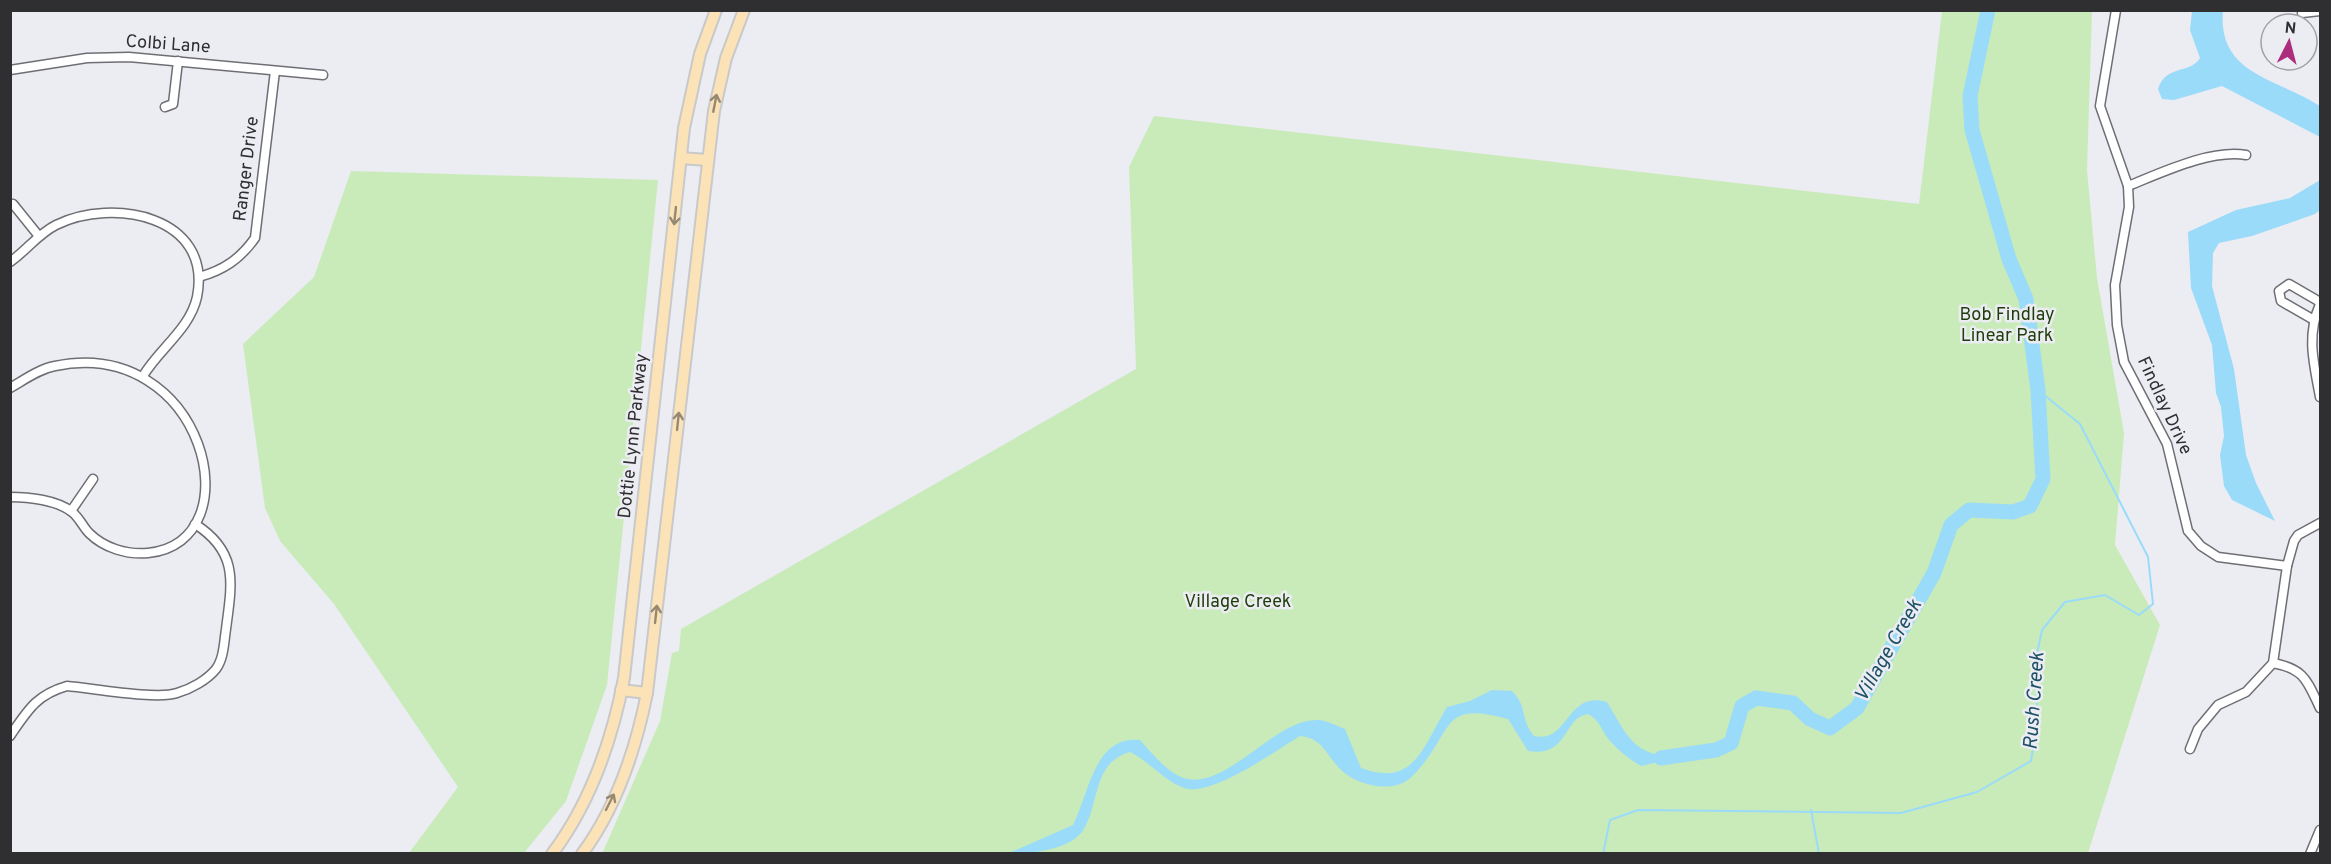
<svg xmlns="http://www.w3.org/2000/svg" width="2331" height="864" viewBox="0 0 2331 864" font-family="Overpass,sans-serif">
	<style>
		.green { fill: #c9ebb9 }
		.water { fill: #9bdbfa }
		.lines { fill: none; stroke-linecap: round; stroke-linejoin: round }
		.stream { stroke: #9bdbfa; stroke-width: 2 }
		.river { stroke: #9bdbfa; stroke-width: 15 }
		.minor-casing { stroke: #6e6f74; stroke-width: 11 }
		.major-casing { stroke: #c9c9ca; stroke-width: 14 }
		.minor { stroke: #fff; stroke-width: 8 }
		.major { stroke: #fce3b7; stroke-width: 10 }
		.oneway { stroke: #968974 }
		.labels { text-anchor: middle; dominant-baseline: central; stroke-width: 5; stroke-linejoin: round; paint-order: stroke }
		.street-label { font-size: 18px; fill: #2f2f32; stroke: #ececf3 }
		.park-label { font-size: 18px; fill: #1e3d09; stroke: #ececf3 }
		.water-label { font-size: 20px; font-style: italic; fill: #1e5167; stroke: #ececf3 }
	</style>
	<rect width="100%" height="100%" fill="#ececf3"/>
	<!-- green -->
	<g class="green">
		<path d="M1942,11H2092L2087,170L2097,278L2124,433L2115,545L2160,625L2088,853L602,854L660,721L672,653L679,651L681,629L1136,369L1129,167L1154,116L1919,204Z"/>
		<path d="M351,171L658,180L607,685L566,801L524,853H409L458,787L334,604L280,541L265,508L243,344L314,277Z"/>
	</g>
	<!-- water -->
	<g class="water">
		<path d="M2192,11H2223C2217,76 2280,79 2320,106V137L2222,86L2174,100L2162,99L2158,89C2166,64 2189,75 2200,58L2190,30Z"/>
		<path d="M2320,180V210L2315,214L2252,236L2219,243L2213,253L2212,286L2234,369L2246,455L2256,483L2275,521L2232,500L2224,486L2220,455L2224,436L2221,407L2216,393L2212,345L2191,288L2188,232L2236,210L2290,198Z"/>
		<path d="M1492,690L1512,691C1528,707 1520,719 1534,736C1569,744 1566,690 1607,702C1628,737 1634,757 1680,757L1641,766C1629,759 1619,751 1610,741C1602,732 1599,719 1588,714C1563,717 1569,758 1528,751L1508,719C1440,700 1454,730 1418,770C1414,775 1407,782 1400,784C1382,791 1354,783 1340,769C1326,755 1323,738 1300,736C1277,750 1210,798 1184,788C1164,781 1149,761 1130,752C1093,763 1100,799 1085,827C1074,850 1031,854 1009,853L1073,825C1089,794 1094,735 1140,740C1151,752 1165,770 1181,777C1224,795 1274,717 1319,720C1328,721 1337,726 1345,729L1361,768C1415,788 1423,746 1447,707L1470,701Z"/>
	</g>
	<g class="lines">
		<!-- stream -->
		<g class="stream">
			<path d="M1811,810L1819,854"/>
			<path d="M1603,854L1610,820L1638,810L1901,813L1977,792L2031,761L2038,717L2034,668L2042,630L2065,602L2105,595L2139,615L2153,604L2148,557L2080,424L2038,390"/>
		</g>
		<!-- river -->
		<path class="river" d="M1661,758L1716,750L1731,743L1742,706L1756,698L1793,703L1810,719L1830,728L1857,708L1934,573L1951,525L1969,510L2013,512L2030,506L2043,479L2038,390L2026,299L2009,259L1972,130L1970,96L1988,10"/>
		<!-- minor casing -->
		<g class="minor-casing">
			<g id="minor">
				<path d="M2116,10L2100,106L2128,186L2129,207L2115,285L2117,325L2124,362L2167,444L2188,531L2201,546L2218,557L2287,566"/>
				<path d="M2302,13L2320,11"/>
				<path d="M10,70L87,58L129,57L323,75"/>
				<path d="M165,107L173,104L178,61"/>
				<path d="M2128,186C2161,173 2210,149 2246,155"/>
				<path d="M13,204L38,235"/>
				<path d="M10,262C27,250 38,234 56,225C113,197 213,216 197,297C190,329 159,349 143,376"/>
				<path d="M199,277C224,270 240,259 255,238L275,71"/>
				<path d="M2320,304C2306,336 2314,364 2320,397"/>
				<path d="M2314,320L2281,301L2279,291L2289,284L2320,302"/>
				<path d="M10,388C24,380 39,369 55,366C204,335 256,542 148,553C127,555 104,548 89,533C83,527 79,517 72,512C57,500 29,497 10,497"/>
				<path d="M71,511L93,479"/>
				<path d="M2273,663C2305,669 2307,681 2320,708"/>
				<path d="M10,736C28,710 36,695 67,686C92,688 157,700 177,693C191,689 207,680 216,669C224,658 224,642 226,629C232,583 239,552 195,524"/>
				<path d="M2190,749L2198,729L2218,705L2246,692L2273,663L2287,566L2294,541L2298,535L2320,523"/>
				<path d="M2310,854L2320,830"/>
			</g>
		</g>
		<!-- major casing -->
		<g class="major-casing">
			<g id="major">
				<path d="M681,158L707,160"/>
				<path d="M621,690L647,693"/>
				<path d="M552,854C591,802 612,741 624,678L684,128L700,54L716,10"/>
				<path d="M582,854C616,808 636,748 647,693L714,111L726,58L744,10"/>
			</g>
		</g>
		<!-- minor -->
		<use href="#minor" class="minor"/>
		<!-- major -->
		<use href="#major" class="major"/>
	</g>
	<!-- one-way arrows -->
	<defs><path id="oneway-shaft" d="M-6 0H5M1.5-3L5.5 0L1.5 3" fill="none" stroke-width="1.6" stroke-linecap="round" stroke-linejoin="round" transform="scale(1.5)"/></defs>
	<g class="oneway">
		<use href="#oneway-shaft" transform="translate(715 103) rotate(-79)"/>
		<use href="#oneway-shaft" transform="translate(675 216) rotate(96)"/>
		<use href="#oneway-shaft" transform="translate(678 421) rotate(-84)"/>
		<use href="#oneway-shaft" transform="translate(656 614) rotate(-84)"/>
		<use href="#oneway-shaft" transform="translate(610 802) rotate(-63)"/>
	</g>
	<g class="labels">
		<!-- street labels -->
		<g class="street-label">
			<text transform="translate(168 45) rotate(4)">Colbi Lane</text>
			<text transform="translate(247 169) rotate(-83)">Ranger Drive</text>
			<text transform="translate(2164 406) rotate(65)">Findlay Drive</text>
			<text transform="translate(634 436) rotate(-84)">Dottie Lynn Parkway</text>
		</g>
		<!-- park labels -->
		<g class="park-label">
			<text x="2007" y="315">Bob Findlay<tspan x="2007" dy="21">Linear Park</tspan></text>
			<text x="1238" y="602">Village Creek</text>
		</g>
		<!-- water labels -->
		<g class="water-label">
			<text transform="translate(1889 651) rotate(-60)">Village Creek</text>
			<text transform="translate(2035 701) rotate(-86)">Rush Creek</text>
		</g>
	</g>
	<!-- border -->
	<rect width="2331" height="864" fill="none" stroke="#2f2f32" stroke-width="24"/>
	<!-- north arrow -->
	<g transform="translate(2289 42) rotate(6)"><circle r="28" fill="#ececf3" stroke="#a0a0a6" stroke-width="1.5"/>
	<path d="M0-4.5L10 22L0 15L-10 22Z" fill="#ac2d7c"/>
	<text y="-9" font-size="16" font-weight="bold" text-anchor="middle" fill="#2f2f32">N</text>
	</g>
</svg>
